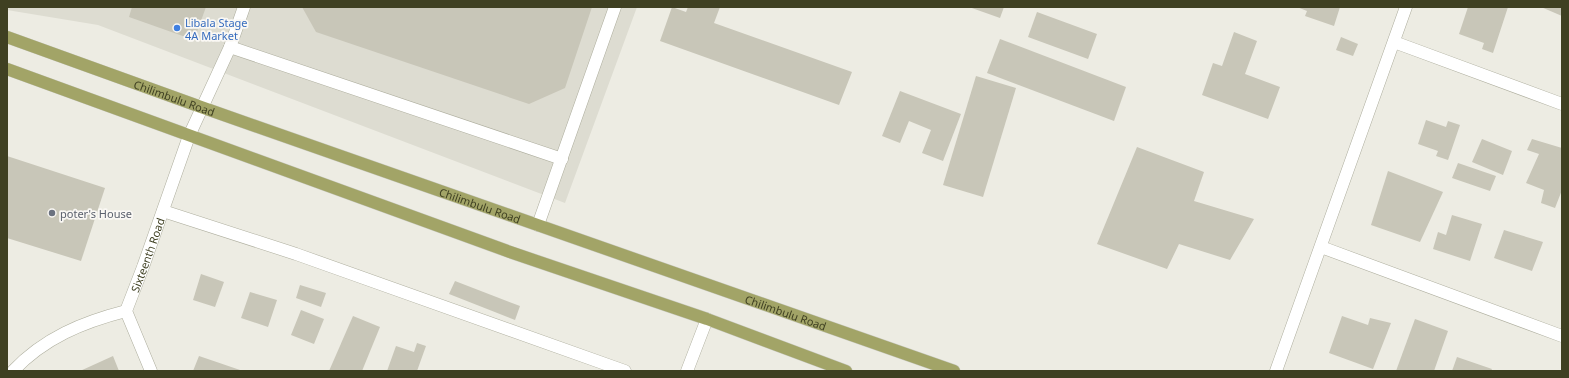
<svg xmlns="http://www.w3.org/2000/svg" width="1569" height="378" viewBox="0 0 1569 378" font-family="'Noto Sans',sans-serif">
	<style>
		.built { fill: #dddcd1 }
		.building { fill: #c8c6b8 }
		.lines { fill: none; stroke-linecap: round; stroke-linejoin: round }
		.minor-casing { stroke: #aeae9e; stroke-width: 13 }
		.major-casing { stroke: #c9cac1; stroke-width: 13 }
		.minor { stroke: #fff; stroke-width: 12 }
		.major { stroke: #a2a467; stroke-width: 12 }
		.shop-dot { fill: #3f7fe0; stroke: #faf8f4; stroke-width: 1.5 }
		.worship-dot { fill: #6b7280; stroke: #faf8f4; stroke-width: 1.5 }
		.labels { text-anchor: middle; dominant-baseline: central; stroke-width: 3.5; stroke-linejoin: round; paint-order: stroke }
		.shop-label { font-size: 11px; fill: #366cbe; stroke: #faf8f4; text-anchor: start }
		.street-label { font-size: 11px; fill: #3f4022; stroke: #faf8f4 }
		.worship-label { font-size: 11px; fill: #5b616d; stroke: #faf8f4; text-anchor: start }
	</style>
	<rect width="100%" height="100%" fill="#edece3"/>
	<!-- built -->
	<path class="built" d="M7,7H637L565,203L98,25L7,10Z"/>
	<!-- building -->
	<g class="building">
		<path d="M132,7H206L194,40L129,17Z"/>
		<path d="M302,7H592L565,88L529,104L316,32Z"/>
		<path d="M672,7L686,12L688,7H720L714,23L852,72L839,105L660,41Z"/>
		<path d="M969,7H1004L1000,18Z"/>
		<path d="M1297,7H1340L1334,26L1305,16L1307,11Z"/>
		<path d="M1468,7H1508L1493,53L1482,49L1484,43L1459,34Z"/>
		<path d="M1541,7H1562V16Z"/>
		<path d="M1037,12L1097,34L1088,59L1028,37Z"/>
		<path d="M1234,32L1257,41L1245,74L1280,87L1268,119L1202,95L1213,63L1222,66Z"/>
		<path d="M1341,37L1358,44L1353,56L1336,50Z"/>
		<path d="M1000,39L1126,87L1114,121L987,73Z"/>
		<path d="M976,76L1016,88L983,197L943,185Z"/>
		<path d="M900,91L961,114L943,161L922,153L931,130L909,121L900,143L882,136Z"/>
		<path d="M1426,120L1446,127L1448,121L1460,125L1448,160L1436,156L1438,151L1418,144Z"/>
		<path d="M1482,139L1512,151L1503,175L1472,162Z"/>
		<path d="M1532,139L1562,148V190L1555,208L1541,203L1544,190L1526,183L1539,154L1527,150Z"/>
		<path d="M1137,147L1204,172L1194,201L1254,219L1230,260L1179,244L1167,269L1097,244Z"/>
		<path d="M7,156L105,188L81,261L7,238Z"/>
		<path d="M1458,163L1496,176L1490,191L1452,178Z"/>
		<path d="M1388,171L1443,192L1420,242L1371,225Z"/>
		<path d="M1452,215L1482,224L1470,261L1433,249L1438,232L1446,235Z"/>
		<path d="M1504,230L1543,242L1532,271L1494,258Z"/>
		<path d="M201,274L224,282L215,307L193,300Z"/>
		<path d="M455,281L520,306L515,320L449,294Z"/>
		<path d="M300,285L326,293L321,307L296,298Z"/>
		<path d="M250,292L277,300L268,327L241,318Z"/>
		<path d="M301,310L324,319L314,344L291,335Z"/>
		<path d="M353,316L380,327L362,371H329Z"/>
		<path d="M1342,316L1368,325L1370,318L1391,323L1373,369L1329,353Z"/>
		<path d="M1415,319L1448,331L1434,371H1396Z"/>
		<path d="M417,343L426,346L417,371H387L396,346L414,352Z"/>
		<path d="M113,356L119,371H80Z"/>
		<path d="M199,356L243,371H193Z"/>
		<path d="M1457,357L1492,369L1491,371H1452Z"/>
	</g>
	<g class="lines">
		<!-- minor casing -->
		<g class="minor-casing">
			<g id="minor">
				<path d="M1394,42L1562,104"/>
				<path d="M230,47L562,159"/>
				<path d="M163,211L296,254L625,371"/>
				<path d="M538,225L615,7"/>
				<path d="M1321,247L1562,336"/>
				<path d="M13,371C44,338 83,322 126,311"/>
				<path id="s1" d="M151,371L126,311L143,267L189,136L230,47L244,7"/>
				<path d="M687,371L707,319"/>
				<path d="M1276,371L1406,7"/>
			</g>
		</g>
		<!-- major casing -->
		<g class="major-casing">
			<g id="major">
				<path id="s2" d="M7,37L201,107L954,371"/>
				<path d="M7,69L510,252L707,319L846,371"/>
			</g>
		</g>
		<!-- minor -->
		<use href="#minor" class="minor"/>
		<!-- major -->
		<use href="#major" class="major"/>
	</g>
	<!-- markers -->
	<circle class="shop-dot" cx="177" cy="28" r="4"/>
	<circle class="worship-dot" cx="52" cy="213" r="4"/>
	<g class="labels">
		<!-- shop labels -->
		<g class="shop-label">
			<text x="185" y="22">Libala Stage<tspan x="185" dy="13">4A Market</tspan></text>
		</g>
		<!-- street labels -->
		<g class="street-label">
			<text stroke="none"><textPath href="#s2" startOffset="178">Chilimbulu Road</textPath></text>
			<text stroke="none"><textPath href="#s2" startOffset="502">Chilimbulu Road</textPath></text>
			<text stroke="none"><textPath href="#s1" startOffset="125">Sixteenth Road</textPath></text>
			<text stroke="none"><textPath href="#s2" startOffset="826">Chilimbulu Road</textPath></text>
		</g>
		<!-- worship labels -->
		<g class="worship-label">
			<text x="60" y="213">poter's House</text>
		</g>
	</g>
	<!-- border -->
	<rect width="1569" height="378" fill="none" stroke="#3f4022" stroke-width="16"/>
</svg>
